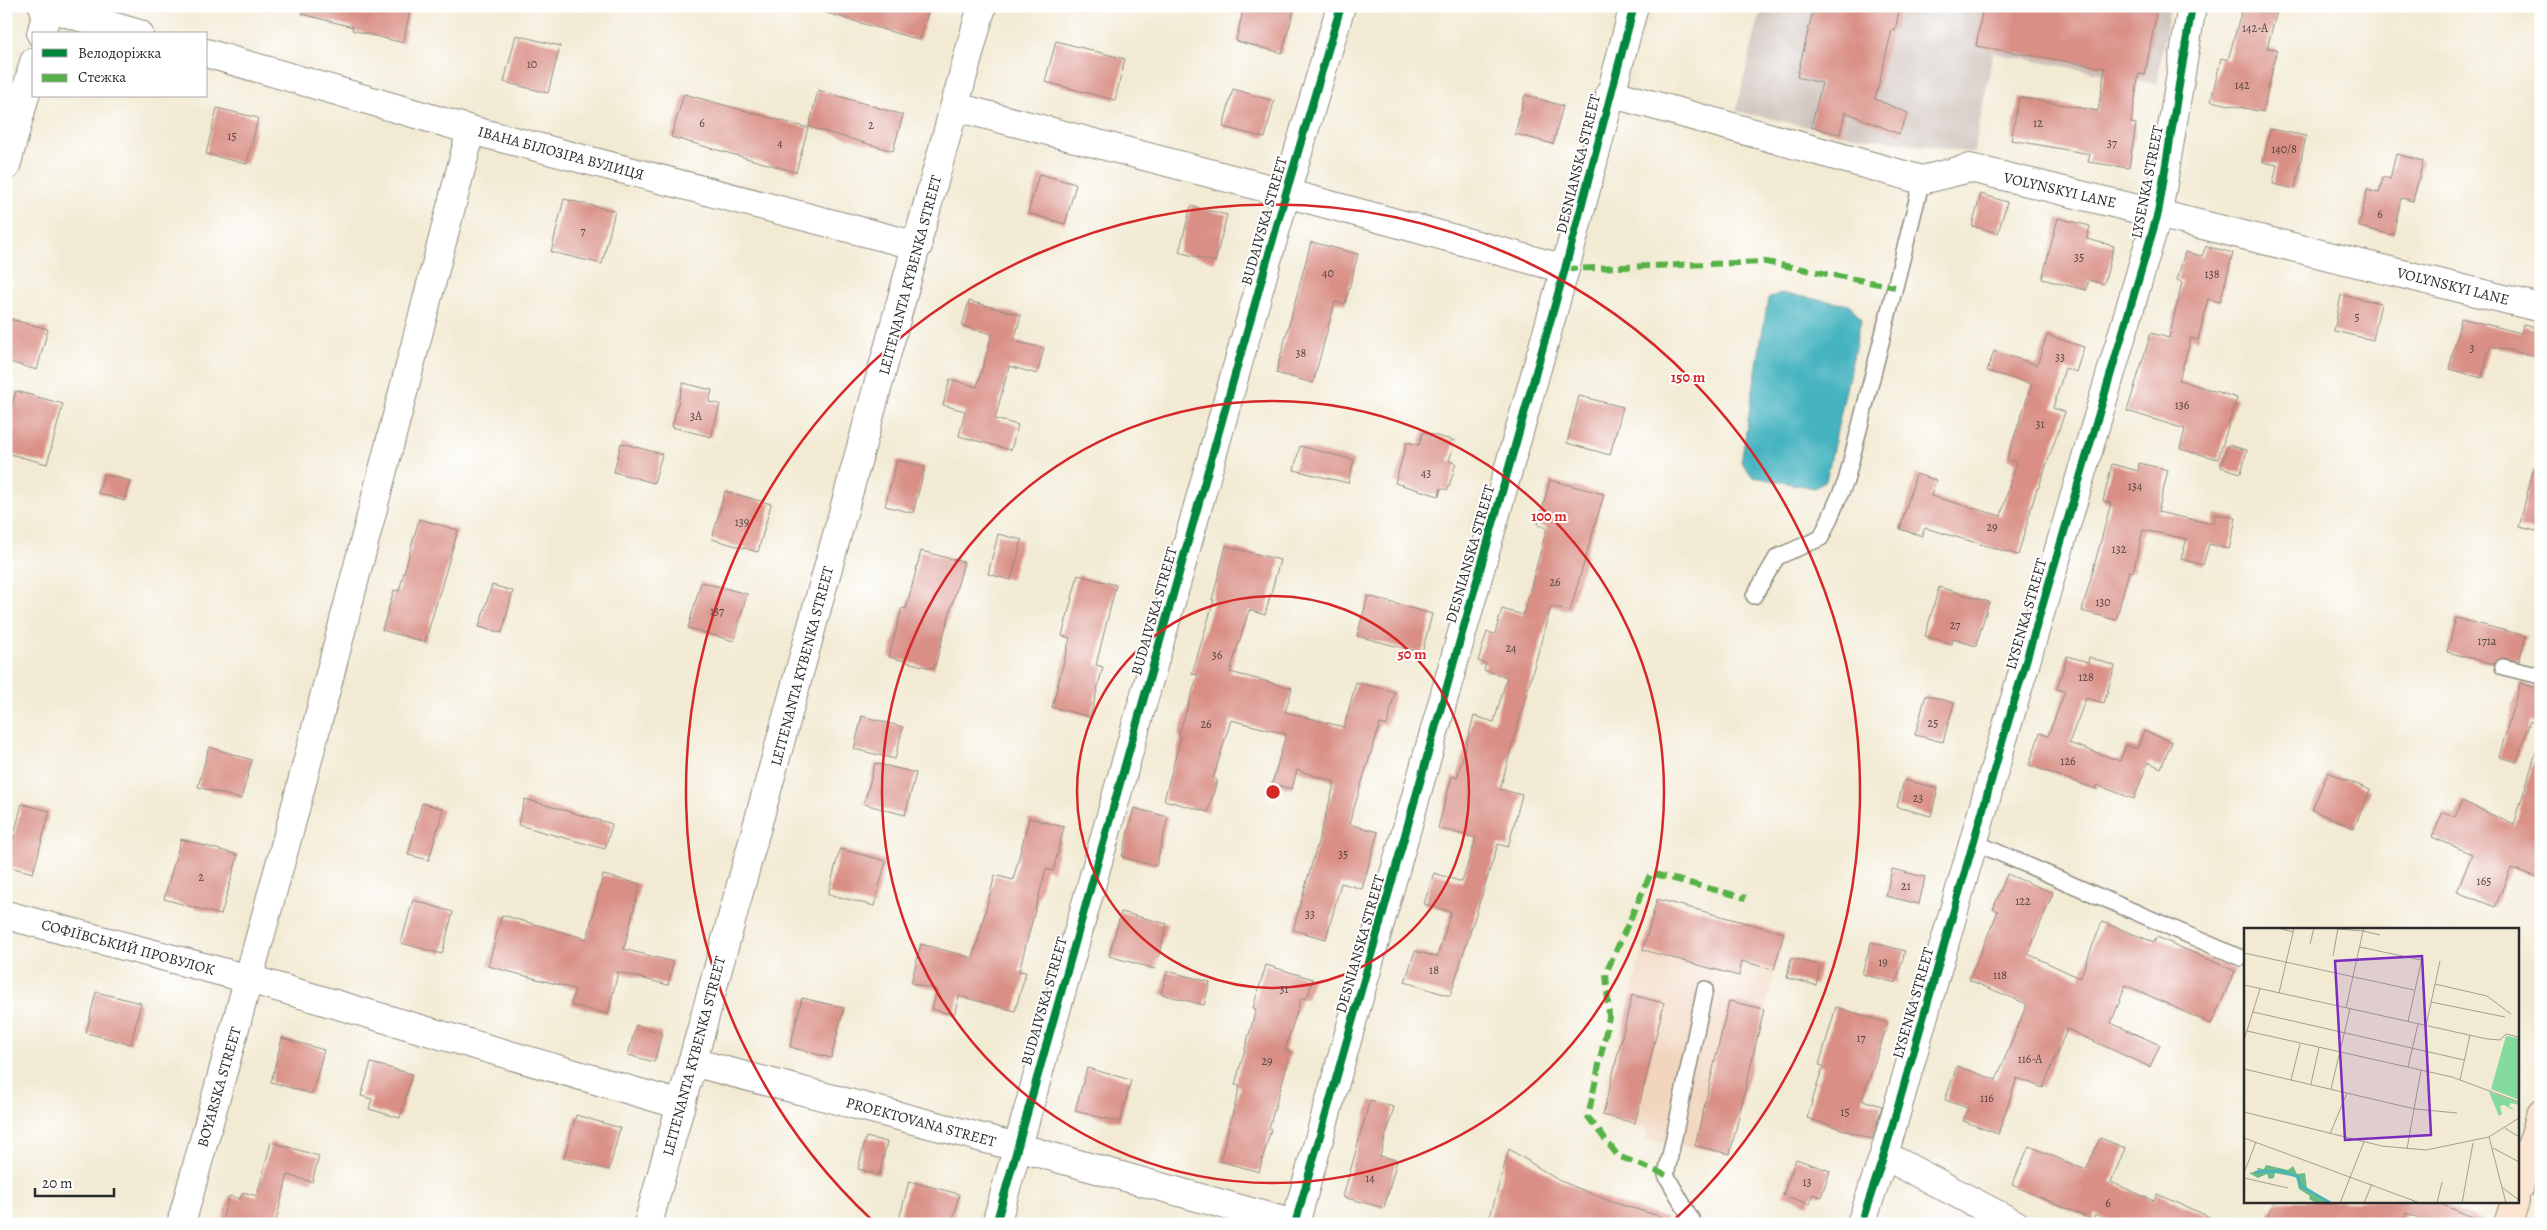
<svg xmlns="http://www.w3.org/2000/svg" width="2547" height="1230" viewBox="0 0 2547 1230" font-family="Alegreya,serif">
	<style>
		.built { fill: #f1d5bd }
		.industrial { fill: #cec1ba }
		.water { fill: #45b3c0; stroke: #386f76 }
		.building { fill: #d98f85 }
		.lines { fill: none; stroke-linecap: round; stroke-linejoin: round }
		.lane-casing { stroke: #8e8a7f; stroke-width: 18 }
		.street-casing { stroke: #8e8a7f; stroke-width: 30 }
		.secondary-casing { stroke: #8e8a7f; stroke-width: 30 }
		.lane { stroke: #fff; stroke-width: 15 }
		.street { stroke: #fff; stroke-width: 28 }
		.secondary { stroke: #fde4d0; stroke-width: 28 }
		.quiet { stroke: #56b246; stroke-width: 6; stroke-dasharray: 12 6; stroke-linecap: butt }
		.cycleway-casing { stroke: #fff; stroke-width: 11 }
		.cycleway { stroke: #00873e; stroke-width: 8 }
		.ring { fill: none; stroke: #d62828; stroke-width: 2.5 }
		.labels { text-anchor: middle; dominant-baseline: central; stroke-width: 4; stroke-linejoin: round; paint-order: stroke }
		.number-label { font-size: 12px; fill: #564442 }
		.street-label { font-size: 15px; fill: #2b2b2b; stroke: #fff }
		.inset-river { fill: none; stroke: #45b3c0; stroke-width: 2.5 }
		.inset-road { fill: none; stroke: #a29e90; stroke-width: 1 }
		.view { fill: #7b2cbf; fill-opacity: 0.15; stroke: #7b2cbf; stroke-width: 2.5 }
		.inset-edge { fill: none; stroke: #2b2b2b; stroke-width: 2.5 }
		.centre { fill: #d62828; stroke: #fff; stroke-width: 2.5 }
		.ring-label { font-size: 15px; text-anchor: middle; font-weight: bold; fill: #d62828; stroke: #fff; stroke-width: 4; stroke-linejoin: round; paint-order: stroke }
	</style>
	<rect width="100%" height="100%" fill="#fff"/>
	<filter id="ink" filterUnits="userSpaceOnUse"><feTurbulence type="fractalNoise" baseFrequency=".02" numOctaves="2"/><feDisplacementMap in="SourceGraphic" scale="10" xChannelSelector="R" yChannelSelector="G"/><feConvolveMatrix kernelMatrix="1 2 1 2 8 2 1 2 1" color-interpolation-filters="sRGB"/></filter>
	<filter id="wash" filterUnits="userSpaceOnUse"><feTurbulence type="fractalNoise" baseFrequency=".0096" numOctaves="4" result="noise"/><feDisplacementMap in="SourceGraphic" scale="20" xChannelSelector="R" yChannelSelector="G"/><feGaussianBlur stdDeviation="1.12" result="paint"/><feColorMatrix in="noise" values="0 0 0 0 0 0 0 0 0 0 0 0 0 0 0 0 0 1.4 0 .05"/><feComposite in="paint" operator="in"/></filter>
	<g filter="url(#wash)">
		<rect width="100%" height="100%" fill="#f2ead3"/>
		<!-- built -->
		<path class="built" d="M1657,899L1784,933L1730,1154L1646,1140L1647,1129L1597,1118Z"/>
		<!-- industrial -->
		<path class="industrial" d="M1762,6H2170L2157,84L1993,53L1974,153L1840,134L1736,111Z"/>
		<!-- water -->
		<path class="water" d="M1780,293L1850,305L1861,320L1826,481L1815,488L1753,477L1741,462L1768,299Z"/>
		<g id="blocks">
			<!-- building -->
			<g class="building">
				<path d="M303,6H411L403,43L352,30L353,27L302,14Z"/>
				<path d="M824,6H930L920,40L823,12Z"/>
				<path d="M1244,6H1295L1282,53L1236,41Z"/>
				<path d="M1814,6H1900L1895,31L1892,30L1875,99L1908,113L1899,134L1845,112L1840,134L1811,127L1822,83L1797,77Z"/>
				<path d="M1983,6H2140L2157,9L2145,75L2139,74L2131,123L2136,124L2129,168L2088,162L2090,154L2011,140L2019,97L2098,111L2105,68L1976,46Z"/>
				<path d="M2243,6H2258L2277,11L2267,48L2277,49L2263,112L2211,101L2221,58L2228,60Z"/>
				<path d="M516,35L560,46L548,93L504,82Z"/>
				<path d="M1056,41L1125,59L1115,100L1045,82Z"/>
				<path d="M1233,89L1274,101L1265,138L1223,127Z"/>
				<path d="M818,90L903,115L893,151L809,127Z"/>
				<path d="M684,94L808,128L796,172L671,137Z"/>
				<path d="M1525,95L1563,106L1553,144L1515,134Z"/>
				<path d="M217,108L258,118L247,164L206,154Z"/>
				<path d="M2270,129L2306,136L2295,189L2273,184L2277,165L2263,162Z"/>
				<path d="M2396,154L2423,161L2413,201L2401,198L2393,235L2359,227L2367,190L2379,193L2383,177L2390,179Z"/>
				<path d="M1039,174L1076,184L1065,224L1028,213Z"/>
				<path d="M1981,194L2007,202L1998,233L1972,226Z"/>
				<path d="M564,199L615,211L602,264L551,252Z"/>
				<path d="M1191,206L1227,215L1215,262L1179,252Z"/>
				<path d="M2058,218L2090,226L2087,239L2114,246L2104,284L2089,280L2086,290L2042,279Z"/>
				<path d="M1311,242L1358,254L1345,304L1335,302L1313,383L1276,373Z"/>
				<path d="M2206,246L2233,253L2220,302L2208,299L2198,340L2191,338L2179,380L2237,398L2218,459L2180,449L2185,429L2127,411L2151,333L2169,338L2182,282L2177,280L2185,252L2202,256Z"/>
				<path d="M2341,295L2381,303L2373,340L2334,331Z"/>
				<path d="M969,301L1021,315L1014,341L1044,348L1037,374L1009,366L995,419L1018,425L1011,450L959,436L965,411L943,405L950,379L977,387L992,334L962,326Z"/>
				<path d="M6,318L48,329L37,370L6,361Z"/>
				<path d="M2461,318L2521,333L2523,325L2541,329V357L2490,346L2482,378L2449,369Z"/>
				<path d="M2047,335L2084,347L2076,372L2065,368L2053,408L2065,412L2038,489L2037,488L2018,555L1925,528L1922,536L1900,529L1916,474L1936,480L1931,496L2001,516L2016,462L2007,459L2032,384L1987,371L1994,351L2037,365Z"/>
				<path d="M683,383L712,390L709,402L720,404L711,437L672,427Z"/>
				<path d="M16,391L63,404L47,464L6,453V428Z"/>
				<path d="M1579,396L1623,407L1610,455L1567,443Z"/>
				<path d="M1423,432L1455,441L1449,461L1456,463L1448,490L1441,488L1439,496L1395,483L1407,442L1419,445Z"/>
				<path d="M621,443L662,454L654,483L614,472Z"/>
				<path d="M2228,445L2247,450L2241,473L2221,467Z"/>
				<path d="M1300,446L1354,460L1348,483L1294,470Z"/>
				<path d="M897,460L925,467L913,513L885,506Z"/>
				<path d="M2139,463L2168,470L2158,512L2213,524L2215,514L2236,518L2229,549L2209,544L2203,565L2181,559L2187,539L2143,530L2133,572L2129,571L2116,620L2082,611L2111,503L2103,501L2112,464L2138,471Z"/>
				<path d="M2533,470L2541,471V532L2519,527Z"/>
				<path d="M104,474L130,481L124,501L98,493Z"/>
				<path d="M1550,480L1604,494L1570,611L1551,606L1500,789L1522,795L1508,847L1498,844L1450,996L1405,982L1415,951L1437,957L1451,912L1424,904L1434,873L1462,882L1476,838L1438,828L1452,776L1457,778L1474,716L1494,722L1507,677L1484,670L1486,664L1478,661L1487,632L1495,634L1502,609L1523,615L1547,528L1538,525Z"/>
				<path d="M725,491L771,504L758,552L712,539Z"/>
				<path d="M419,519L458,530L425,642L382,630L394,590L399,591Z"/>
				<path d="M998,534L1022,540L1011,580L988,574Z"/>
				<path d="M1226,546L1280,560L1265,615L1249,610L1230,672L1292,688L1285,712L1344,727L1356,682L1395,692L1387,726L1380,724L1349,824L1378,832L1362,889L1341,883L1326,939L1293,930L1335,782L1297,770L1292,789L1272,784L1286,734L1231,720L1213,779L1217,780L1208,812L1164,800L1181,737L1178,736L1198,675L1192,674L1214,600H1212Z"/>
				<path d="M921,551L964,562L934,669L889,657L902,608L906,609Z"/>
				<path d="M1078,575L1116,585L1096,665L1103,667L1090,717L1052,707L1070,638L1062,636Z"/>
				<path d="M701,582L747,594L734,641L688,628Z"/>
				<path d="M492,585L513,591L502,633L479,627Z"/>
				<path d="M1939,587L1989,602L1976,646L1953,639L1952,644L1925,636Z"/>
				<path d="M1368,596L1432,614L1422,653L1357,636Z"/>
				<path d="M2456,618L2526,636L2519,661L2501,658L2494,664L2447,652Z"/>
				<path d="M2067,656L2088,662L2089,657L2115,666L2104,703L2086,698L2069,743L2120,761L2126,745L2137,749L2144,731L2172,742L2161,768L2148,762L2134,799L2097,785L2096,789L2029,765L2040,733L2048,736L2065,691L2057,689Z"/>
				<path d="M2520,683L2541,689V725L2530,721L2517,762L2499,757Z"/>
				<path d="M1926,695L1954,703L1943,742L1915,735Z"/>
				<path d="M862,716L903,727L895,759L854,749Z"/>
				<path d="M209,747L252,760L241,799L198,787Z"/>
				<path d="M2536,752L2541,753V878L2511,868L2495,907L2457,892L2472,854L2432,837L2443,812L2455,817L2462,801L2514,825Z"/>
				<path d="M875,763L916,773L905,815L864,804Z"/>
				<path d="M2328,772L2370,790L2354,828L2312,810Z"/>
				<path d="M1904,780L1938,788L1931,816L1897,807Z"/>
				<path d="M525,799L612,824L605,849L518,825Z"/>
				<path d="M422,803L443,809L429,860L408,855Z"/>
				<path d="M22,804L50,811L33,873L6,866Z"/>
				<path d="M1134,808L1168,817L1156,866L1122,857Z"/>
				<path d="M1029,818L1064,827L1053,871L1046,869L1019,971L1026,972L1015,1011L959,996L954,1015L932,1009L937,990L911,983L921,944L973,958L995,875L1013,880Z"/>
				<path d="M181,839L238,855L221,915L164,899Z"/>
				<path d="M840,849L886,861L874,906L828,894Z"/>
				<path d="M1892,869L1925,877L1919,904L1886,896Z"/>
				<path d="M2007,874L2053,893L2028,954L2080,978L2102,922L2154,942L2157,937L2235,971L2211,1024L2126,985L2111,1023L2160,1045L2150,1067L2067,1029L2043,1088L2017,1078L1998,1134L1963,1121L1968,1108L1945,1100L1957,1066L1996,1080L2027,1004L1969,980L1998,911L1993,909Z"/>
				<path d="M603,875L640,884L624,949L673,962L668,985L618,972L608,1014L571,1005L575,989L488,966L502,915L587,939Z"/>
				<path d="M1657,899L1784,933L1774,970L1742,961L1739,976L1643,950Z"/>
				<path d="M413,900L453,912L442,954L401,943Z"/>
				<path d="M1121,912L1167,924L1155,969L1109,956Z"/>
				<path d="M1871,942L1905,951L1896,983L1862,974Z"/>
				<path d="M1791,958L1820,965L1816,985L1787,978Z"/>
				<path d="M1266,965L1313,979L1307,999L1301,998L1285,1050L1291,1052L1269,1128L1271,1129L1259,1172L1220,1161L1240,1086L1235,1085L1256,1009L1253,1008Z"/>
				<path d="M1167,971L1210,982L1204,1005L1161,994Z"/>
				<path d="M96,992L141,1003L131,1044L86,1033Z"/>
				<path d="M1632,995L1664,1003L1635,1123L1603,1115Z"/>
				<path d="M802,998L844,1008L831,1058L790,1047Z"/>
				<path d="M1729,1001L1764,1009L1730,1154L1695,1146Z"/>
				<path d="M1836,1007L1888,1023L1862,1100L1882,1106L1872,1139L1807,1118L1823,1066L1819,1065Z"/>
				<path d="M636,1025L662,1033L654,1062L628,1055Z"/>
				<path d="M282,1038L324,1050L312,1094L271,1082Z"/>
				<path d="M371,1063L412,1074L400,1118L369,1109L372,1099L361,1096Z"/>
				<path d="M1087,1068L1131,1080L1120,1122L1075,1111Z"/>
				<path d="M1370,1100L1394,1107L1380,1156L1397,1160L1384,1208L1343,1197Z"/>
				<path d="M576,1115L620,1128L609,1170L564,1158Z"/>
				<path d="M866,1137L887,1142L879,1175L858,1169Z"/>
				<path d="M2100,1138L2125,1148L2111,1182L2154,1201L2157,1194L2226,1224H2116L2095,1214L2093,1220L2012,1185L2029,1146L2086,1170Z"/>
				<path d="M271,1142L319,1156L312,1182L288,1175L275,1224H234L222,1220L229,1196L240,1199L243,1192L257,1196Z"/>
				<path d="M1509,1149L1558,1180L1612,1202L1666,1218L1665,1224H1488Z"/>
				<path d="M1796,1159L1830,1171L1821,1197L1813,1194L1809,1204L1783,1195Z"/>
				<path d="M909,1181L959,1194L952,1224H898Z"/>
				<path d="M2275,1201H2433L2487,1223L2433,1224L2406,1213L2402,1224H2264Z"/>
			</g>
		</g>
	</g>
	<g filter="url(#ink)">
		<use href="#blocks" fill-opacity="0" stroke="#8e8a7f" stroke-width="1"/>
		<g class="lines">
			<!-- lane casing -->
			<g class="lane-casing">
				<g id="lane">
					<path d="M1754,596L1777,557L1821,538L1846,481L1922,180"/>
					<path d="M2503,667L2541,676"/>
					<path d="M1974,842L2241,958"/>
					<path d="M1694,1224L1666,1175L1705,989"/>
				</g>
			</g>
			<!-- street casing -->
			<g class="street-casing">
				<g id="street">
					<path d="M43,6L139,34"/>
					<path d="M41,34L48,8"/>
					<path d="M206,53L471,130L918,246"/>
					<path d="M1610,93L1922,180L1970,168L2541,308"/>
					<path d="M956,107L1286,193L1565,269"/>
					<path d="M6,166L34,62"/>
					<path d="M6,915L249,979L681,1105"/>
					<path d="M692,1062L1017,1147L1294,1224"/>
					<path d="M1884,1155L2015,1224"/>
					<path d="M181,1224L293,817L471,130"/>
					<path d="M648,1224L982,6"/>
					<path d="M996,1224L1286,193L1341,6"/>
					<path d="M1295,1224L1565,269L1634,6"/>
					<path d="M1861,1224L1884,1155L2001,746L2158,213L2192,6"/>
				</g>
			</g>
			<!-- secondary casing -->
			<g class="secondary-casing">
				<g id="secondary">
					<path d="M2518,1189L2541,1114"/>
					<path d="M2508,1224L2515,1201"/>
				</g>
			</g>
			<!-- lane -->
			<use href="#lane" class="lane"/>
			<!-- street -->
			<use href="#street" class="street"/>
			<!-- secondary -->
			<use href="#secondary" class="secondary"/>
			<!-- quiet -->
			<g class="quiet">
				<path d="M1565,269L1766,262L1895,287"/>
				<path d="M1666,1175L1618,1156L1588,1117L1609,1017L1606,973L1651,873L1746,898"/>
			</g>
			<!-- cycleway casing -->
			<g class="cycleway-casing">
				<g id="cycleway">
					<path d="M996,1224L1286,193L1341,6"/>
					<path d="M1295,1224L1565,269L1634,6"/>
					<path d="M1861,1224L1884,1155L2001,746L2158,213L2192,6"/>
				</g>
			</g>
			<!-- cycleway -->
			<use href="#cycleway" class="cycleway"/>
		</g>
	</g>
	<!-- distance rings -->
	<g class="ring">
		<circle cx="1273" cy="792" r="196"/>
		<circle cx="1273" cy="792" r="391"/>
		<path d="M873 1221A587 587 0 1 1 1673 1221"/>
	</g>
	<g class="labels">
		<!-- number labels -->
		<g class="number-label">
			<text x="2255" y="28">142-А</text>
			<text x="532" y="64">10</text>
			<text x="2242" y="85">142</text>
			<text x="702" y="123">6</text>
			<text x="2038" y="123">12</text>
			<text x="871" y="125">2</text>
			<text x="232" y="136">15</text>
			<text x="780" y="143">4</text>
			<text x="2112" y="143">37</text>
			<text x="2284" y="149">140/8</text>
			<text x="2380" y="214">6</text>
			<text x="583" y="231">7</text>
			<text x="2079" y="257">35</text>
			<text x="1328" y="273">40</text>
			<text x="2212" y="274">138</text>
			<text x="2357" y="317">5</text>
			<text x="2472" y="348">3</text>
			<text x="1301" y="353">38</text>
			<text x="2060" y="357">33</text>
			<text x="2182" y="405">136</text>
			<text x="696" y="416">3А</text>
			<text x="2040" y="424">31</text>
			<text x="1426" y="473">43</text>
			<text x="2135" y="486">134</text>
			<text x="742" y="522">139</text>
			<text x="1992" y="527">29</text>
			<text x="2119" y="549">132</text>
			<text x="1555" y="582">26</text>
			<text x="2103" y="602">130</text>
			<text x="717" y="611">137</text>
			<text x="1955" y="625">27</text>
			<text x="2487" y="641">171а</text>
			<text x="1511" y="648">24</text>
			<text x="1217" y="655">36</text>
			<text x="2086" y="677">128</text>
			<text x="1933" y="723">25</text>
			<text x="1206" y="724">26</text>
			<text x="2068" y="761">126</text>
			<text x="1918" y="798">23</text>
			<text x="1343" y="854">35</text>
			<text x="201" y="877">2</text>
			<text x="2484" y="881">165</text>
			<text x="1906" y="886">21</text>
			<text x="2023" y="901">122</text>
			<text x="1310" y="914">33</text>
			<text x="1883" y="962">19</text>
			<text x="1434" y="970">18</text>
			<text x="2000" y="975">118</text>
			<text x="1284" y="989">31</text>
			<text x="1861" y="1038">17</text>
			<text x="2030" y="1059">116-А</text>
			<text x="1267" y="1061">29</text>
			<text x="1987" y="1098">116</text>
			<text x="1845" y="1112">15</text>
			<text x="1370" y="1178">14</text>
			<text x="1807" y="1182">13</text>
			<text x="2108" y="1203">6</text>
		</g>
		<!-- street labels -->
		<g class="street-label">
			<text transform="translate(561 153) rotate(15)">ІВАНА БІЛОЗІРА ВУЛИЦЯ</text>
			<text transform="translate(1578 164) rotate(-76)">DESNIANSKA STREET</text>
			<text transform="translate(2147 182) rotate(-79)">LYSENKA STREET</text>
			<text transform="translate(2060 190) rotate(13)">VOLYNSKYI LANE</text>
			<text transform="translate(1264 221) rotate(-74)">BUDAIVSKA STREET</text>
			<text transform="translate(910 275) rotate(-75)">LEITENANTA KYBENKA STREET</text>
			<text transform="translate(2453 286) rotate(14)">VOLYNSKYI LANE</text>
			<text transform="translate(1470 554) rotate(-74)">DESNIANSKA STREET</text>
			<text transform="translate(1154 611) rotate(-74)">BUDAIVSKA STREET</text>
			<text transform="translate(2026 614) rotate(-74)">LYSENKA STREET</text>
			<text transform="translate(802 666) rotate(-75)">LEITENANTA KYBENKA STREET</text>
			<text transform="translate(1360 944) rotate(-74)">DESNIANSKA STREET</text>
			<text transform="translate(128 947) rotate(15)">СОФІЇВСЬКИЙ ПРОВУЛОК</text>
			<text transform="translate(1044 1001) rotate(-74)">BUDAIVSKA STREET</text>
			<text transform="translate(1913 1003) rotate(-74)">LYSENKA STREET</text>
			<text transform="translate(694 1056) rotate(-75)">LEITENANTA KYBENKA STREET</text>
			<text transform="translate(219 1087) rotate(-74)">BOYARSKA STREET</text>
			<text transform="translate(921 1122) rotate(15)">PROEKTOVANA STREET</text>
		</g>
	</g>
	<!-- overview -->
	<g transform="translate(2244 928)">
		<rect width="275" height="275" fill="#f2ead3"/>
		<path d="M262,108L275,110V172L247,161ZM245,164L275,174V177L267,175L265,178L271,183L260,177L256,178L258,186L255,188Z" fill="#85da9e"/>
		<path d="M22,237L44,242L49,238L53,246L61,245L63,261L89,275H72L65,271L66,268L55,261L52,249L31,245L30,250L25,251L23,246L14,250L5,245L14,243L13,240L20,241Z" fill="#6cba85"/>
		<path class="inset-river" d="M11,244L38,243L54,249L56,257L87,275"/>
		<path class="inset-road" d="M34,0L49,4M120,0L119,3L136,7M94,1L119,3L102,80M66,16L70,0M116,19L177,32M0,25L170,62M89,28L94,0M191,56L243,68L267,86M0,57L243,111L256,112L262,106L275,109M35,65L50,0M187,74L261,89M9,84L220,132M164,94L178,30M182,98L196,33M3,103L208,149L275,174M0,112L16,61M164,139L174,96M0,141L171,181L213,185M47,152L56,116M216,152L226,107M67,156L75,119M87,161L106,81M0,184L138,218L182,222L245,209L275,190M261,200L275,209M86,206L103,165M245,209L262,275M0,210L176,275M249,220L275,234M163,221L177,142M0,245L12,214M0,250L44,260M259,260L275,272M96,275L120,214M120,275L128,256M193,275L198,254M218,275L229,215"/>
		<path class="view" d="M178,28L187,207L101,212L91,33Z"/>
		<rect width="275" height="275" class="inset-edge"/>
	</g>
	<circle cx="1273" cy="792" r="8" class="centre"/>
	<g class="ring-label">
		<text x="1688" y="382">150 m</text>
		<text x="1549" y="521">100 m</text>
		<text x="1412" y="659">50 m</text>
	</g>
	<!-- margin -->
	<rect width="2547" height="1230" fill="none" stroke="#fff" stroke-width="25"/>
	<!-- legend -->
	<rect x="32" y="32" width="175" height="65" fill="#ffffff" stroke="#aaaaaa"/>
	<rect x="42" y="49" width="25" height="8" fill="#00873e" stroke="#aaaaaa"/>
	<text x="78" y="58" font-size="15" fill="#2b2b2b">Велодоріжка</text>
	<rect x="42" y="74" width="25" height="8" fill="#56b246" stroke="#aaaaaa"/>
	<text x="78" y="82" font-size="15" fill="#2b2b2b">Стежка</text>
	<!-- scale -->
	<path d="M35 1188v8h79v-8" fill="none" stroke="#2b2b2b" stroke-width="2.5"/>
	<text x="42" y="1188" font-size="15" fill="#2b2b2b" stroke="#ffffff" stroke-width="4" paint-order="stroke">20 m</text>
</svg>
